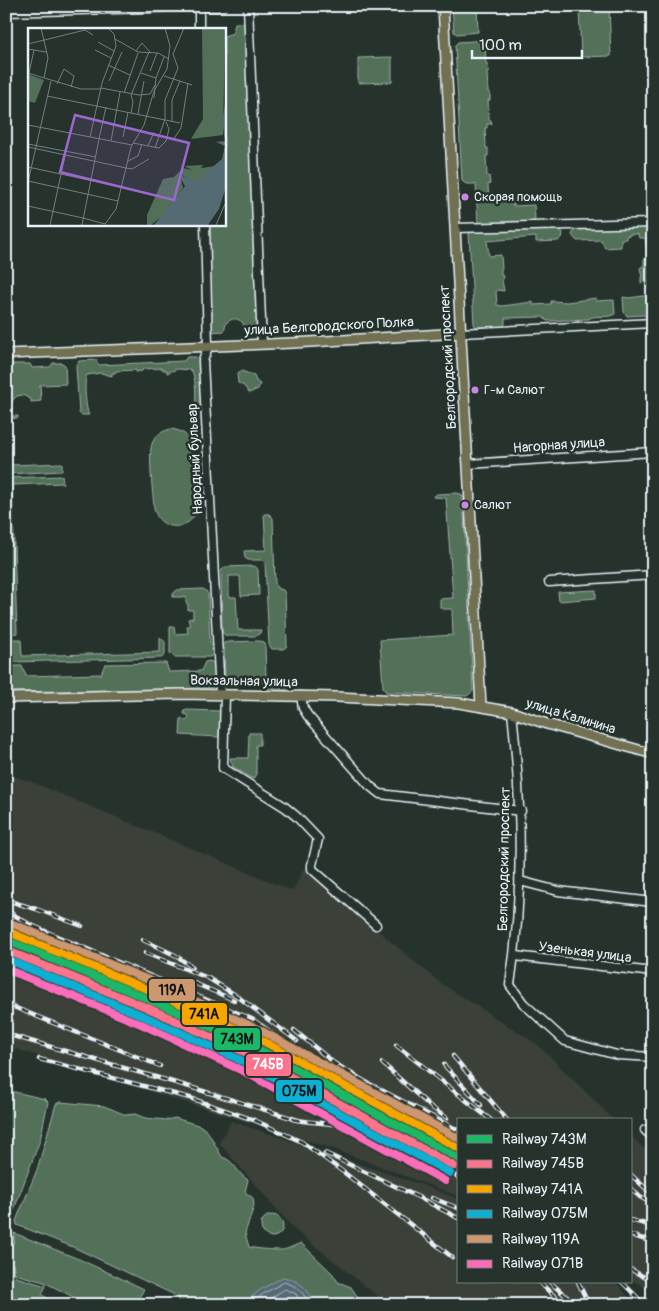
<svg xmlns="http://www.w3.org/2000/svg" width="659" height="1311" viewBox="0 0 659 1311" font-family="Pangolin,sans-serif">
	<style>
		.built { fill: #3a4038 }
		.green { fill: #527058; stroke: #9db0a8 }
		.water { fill: #556b73; stroke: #90a1a8 }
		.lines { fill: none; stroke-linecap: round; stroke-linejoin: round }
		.shore { stroke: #adbbc3; stroke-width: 1 }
		.minor-casing { stroke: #e8f1f8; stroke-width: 11 }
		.major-casing { stroke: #e8f1f8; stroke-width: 12 }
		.minor { stroke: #26332d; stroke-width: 8 }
		.major { stroke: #716f52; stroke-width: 9 }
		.rail-casing { stroke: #e8f1f8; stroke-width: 4.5 }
		.rail { stroke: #26332d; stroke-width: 2.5; stroke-dasharray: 8; stroke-linecap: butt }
		.rail-1-casing { stroke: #26332d; stroke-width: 11 }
		.rail-2-casing { stroke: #26332d; stroke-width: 11 }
		.rail-3-casing { stroke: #26332d; stroke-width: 11 }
		.rail-4-casing { stroke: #26332d; stroke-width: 11 }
		.rail-5-casing { stroke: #26332d; stroke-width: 11 }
		.rail-6-casing { stroke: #26332d; stroke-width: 11 }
		.rail-1 { stroke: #1ab867; stroke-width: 8 }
		.rail-2 { stroke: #fc738d; stroke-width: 8 }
		.rail-3 { stroke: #f7a600; stroke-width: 8 }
		.rail-4 { stroke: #0dafd3; stroke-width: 8 }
		.rail-5 { stroke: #cd976f; stroke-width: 8 }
		.rail-6 { stroke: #fb6dba; stroke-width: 8 }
		.bus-dot { fill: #c787e3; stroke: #26332d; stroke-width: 2 }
		.labels { text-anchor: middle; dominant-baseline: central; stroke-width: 5; stroke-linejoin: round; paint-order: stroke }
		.bus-label { font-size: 13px; fill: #e8f1f8; stroke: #26332d; text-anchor: start }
		.street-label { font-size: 14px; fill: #e8f1f8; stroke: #26332d }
		.inset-road { fill: none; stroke: #747f7e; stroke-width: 1 }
		.view { fill: #9c67d0; fill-opacity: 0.15; stroke: #9c67d0; stroke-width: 2.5 }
		.inset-edge { fill: none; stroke: #e8f1f8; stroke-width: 2.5 }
		.line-badge { stroke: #26332d; stroke-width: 2 }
		.badge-label { font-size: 14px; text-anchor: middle; font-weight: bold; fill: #fff }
		.pale-badge-label { font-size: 14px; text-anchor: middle; font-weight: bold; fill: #111 }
	</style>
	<rect width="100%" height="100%" fill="#26332d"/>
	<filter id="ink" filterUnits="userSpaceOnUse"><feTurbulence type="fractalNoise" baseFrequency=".02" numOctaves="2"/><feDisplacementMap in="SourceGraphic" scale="10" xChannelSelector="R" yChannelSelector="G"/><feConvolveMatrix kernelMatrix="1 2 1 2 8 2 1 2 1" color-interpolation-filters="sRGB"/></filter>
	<g filter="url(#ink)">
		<!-- built -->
		<g class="built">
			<path d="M6,774L32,782L293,891L304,868L439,982L537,1044L614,1120H458V1196L334,1149L6,1046Z"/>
			<path d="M231,1121L425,1186L458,1199V1282H616L635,1305H389L295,1230L219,1143Z"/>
			<path d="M630,1135L653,1157V1292L630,1279Z"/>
		</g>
		<!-- green -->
		<g class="green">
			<path d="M452,6H477L478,32L457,34L454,32Z"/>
			<path d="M579,6H609L611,56L581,57Z"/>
			<path d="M235,23H246L258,329L245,330L243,323C237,317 232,318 226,323L224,331L209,332L205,224H224V36L233,33Z"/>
			<path d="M487,40V44H485L486,64H488L489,72H487L488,92H490V100H488L489,120H491L492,124H487V128H485L486,148H488V156H486L487,176H489L490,184L488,185L489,202L506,201V199H510V204H514V206L534,205L535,219L533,222L478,225L476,184H466L462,181L455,45L458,42Z"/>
			<path d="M392,57V82L358,83V58Z"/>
			<path d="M653,227V319L643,315L627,316L624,312L623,297L629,298L650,295L648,281L641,283V277H642L640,268L644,265V259L648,258L645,238H639L638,234H630V235L626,236V239H621V247L605,248L601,240L577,241L572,235L574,231L578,228Z"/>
			<path d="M556,229H560L563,233L562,238L558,241L536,242V237L487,241L489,256L501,255L502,269H501V275L503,276L502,280L504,291L497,290L496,292L497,305L502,306L533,302V305L551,304V301L567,302L596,298V301L614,300L615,314C607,319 596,314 588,319L547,321L543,317L505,318V324L502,327H475L474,324L469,233L471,232Z"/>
			<path d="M187,357H196L200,361L201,406L199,409H194C197,403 196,375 191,370L177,369L167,373V370H163V368L143,369L142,371L136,372V370L116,371L115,373H112V376L101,373L87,375C83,381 86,410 89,415H82L79,413L76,366L79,361L96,360L99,365L184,361Z"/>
			<path d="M53,363H62L65,365L66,384L40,385L41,401L31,402V399L22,395L17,396C9,402 10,408 11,416H18V418L6,419V364H30L32,368L50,367Z"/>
			<path d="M242,371L254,376L256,381L260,384L258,389L249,393L244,386L238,383L237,374Z"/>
			<path d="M170,429C182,430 188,435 193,446C194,459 200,502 196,512C192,522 182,528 171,526C161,524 156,517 154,508C153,494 148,454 152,444C155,435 161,432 170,429Z"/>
			<path d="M6,449H11L12,465L62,463V471L6,474Z"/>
			<path d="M62,476L63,483L12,485L17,633L8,635L6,634V478Z"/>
			<path d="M457,493L461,494L463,497L473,691L467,696L386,692L383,687L380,640L453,635L452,609H443L440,607V599L453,598L446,498L433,497L437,494Z"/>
			<path d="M264,514H269L273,518L275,584L277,588L283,590L285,593L287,644L286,647L283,649H272L269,645L265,563L262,560H248L245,558L244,551L266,550Z"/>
			<path d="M253,566L256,567L258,570L259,595L241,596L240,576H229V597H236L238,630H261L260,633L256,636H226L222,632L221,571L225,567Z"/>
			<path d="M203,589L206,591L208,594L210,643L214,646L215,653L210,657H174L170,653V627H174L175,634L188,633L187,626H190L188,619L193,618V610H188V604L186,603V597H173V594L177,590Z"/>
			<path d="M596,590V598L559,601L558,592Z"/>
			<path d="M160,637L165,642V655L161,658L11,662L6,660V641L10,639H21L22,656L160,652Z"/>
			<path d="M259,641L263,642L265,645L266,676L273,683H287L289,686L288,689H269L262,682L230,683L225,680L224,643L228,642Z"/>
			<path d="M210,661L215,664L216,685L212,688L12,692L8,691L6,687V669L10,666H22L26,676L101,674L105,664L166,663L169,672L201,671L205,662Z"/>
			<path d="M185,710L220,711L219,737L180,735L181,718L186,721L189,718L188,715L184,714Z"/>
			<path d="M249,733H260V745H256V774L253,779L233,767L230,758H248Z"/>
			<path d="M6,1090L45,1099L48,1102L40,1140L12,1215L6,1219Z"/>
			<path d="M60,1102L104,1106L126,1115L135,1114L145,1118L167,1120L175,1118L201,1126L208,1132L222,1157C234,1160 238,1174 248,1180L245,1192L253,1198L254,1206L245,1233L249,1247C257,1249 273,1250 281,1250C287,1250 295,1245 301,1243L333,1274L338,1282L351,1287L363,1305H176L179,1297L73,1247L17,1225L16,1221L18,1216L37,1170L56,1104Z"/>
			<circle cx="272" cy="1226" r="11"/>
			<path d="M6,1230L13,1233L14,1243V1233L81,1260L144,1289L135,1305H89L44,1282L15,1274L13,1264L14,1274L6,1272Z"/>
			<path d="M6,1274L46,1286L42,1294L55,1305H27L6,1298Z"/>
		</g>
		<!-- water -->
		<path class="water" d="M283,1277C298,1280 311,1289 314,1305H242L260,1290Z"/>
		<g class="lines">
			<!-- shore -->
			<g class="shore">
				<path d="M250,1305L263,1294L284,1282C296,1285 305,1293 309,1305"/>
				<path d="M260,1305L285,1289L296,1294L302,1305"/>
			</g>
			<!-- minor casing -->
			<g class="minor-casing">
				<g id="minor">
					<path d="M199,6V29"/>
					<path d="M248,6L262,344"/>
					<path d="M6,12L223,6"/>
					<path d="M205,224L208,347L203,361L220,695"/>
					<path d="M455,228L653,223"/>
					<path d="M461,333L653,323"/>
					<path d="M468,464L653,452"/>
					<path d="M549,582L653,575"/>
					<path d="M225,695L223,768L285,807L297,817L318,839L312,865V869L376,925"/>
					<path d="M301,696L303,708L308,716L370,786L380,794L521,811"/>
					<path d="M512,712C522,804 524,893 510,985L523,1003L565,1041L617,1055L653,1057"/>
					<path d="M520,881L558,891L653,902"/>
					<path d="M515,956L653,972"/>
					<path d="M645,1130L653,1137"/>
				</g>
			</g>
			<!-- major casing -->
			<g class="major-casing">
				<g id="major">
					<path d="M443,6L481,706"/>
					<path d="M6,354L293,343L461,333"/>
					<path d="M6,698L181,694L337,697L459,703L512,712L547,724L653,754"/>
				</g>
			</g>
			<!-- minor -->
			<use href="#minor" class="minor"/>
			<!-- major -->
			<use href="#major" class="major"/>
			<!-- rail casing -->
			<g class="rail-casing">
				<g id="rail">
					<path d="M6,900L36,909L82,926"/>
					<path d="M6,910L29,924L52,934L252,1019L345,1082L406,1123"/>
					<path d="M143,940L175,955L192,967"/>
					<path d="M145,953L208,978L237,996L297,1041"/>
					<path d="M6,968L165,1031L297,1081"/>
					<path d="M194,983L234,1000"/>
					<path d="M6,1004L160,1066"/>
					<path d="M294,1030L334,1063L364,1081L458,1130"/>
					<path d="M6,1034L190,1087L298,1120"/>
					<path d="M396,1045L491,1120"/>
					<path d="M453,1056L507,1120"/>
					<path d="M39,1059L190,1098L254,1120L302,1142L346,1174L452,1257"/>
					<path d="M382,1063L432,1108L447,1118"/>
					<path d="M444,1065L481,1105"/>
					<path d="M412,1115L458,1140"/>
					<path d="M292,1119C309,1123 326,1122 342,1126C384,1137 420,1156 458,1177"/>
					<path d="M325,1153L418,1197L458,1218"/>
					<path d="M630,1174L653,1195"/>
					<path d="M630,1188L640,1197L653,1204"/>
					<path d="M432,1198L458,1208"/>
					<path d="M630,1220L653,1226"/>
					<path d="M630,1235L653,1242"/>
					<path d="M630,1269L653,1282"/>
					<path d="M539,1282L564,1305"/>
					<path d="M550,1282L576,1305"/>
					<path d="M578,1282L589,1305"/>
					<path d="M622,1282L645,1305"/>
				</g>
			</g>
			<!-- rail -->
			<use href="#rail" class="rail"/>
			<!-- rail-1 casing -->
			<g class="rail-1-casing">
				<path id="rail-1" d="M6,940L151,1000L255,1047L458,1158"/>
			</g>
			<!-- rail-2 casing -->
			<g class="rail-2-casing">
				<path id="rail-2" d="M6,950L148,1008L251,1055L454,1166"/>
			</g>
			<!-- rail-3 casing -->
			<g class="rail-3-casing">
				<path id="rail-3" d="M9,932L154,992L259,1039L458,1148"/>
			</g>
			<!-- rail-4 casing -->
			<g class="rail-4-casing">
				<path id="rail-4" d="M6,959L144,1016L247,1063L450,1173"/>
			</g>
			<!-- rail-5 casing -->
			<g class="rail-5-casing">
				<path id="rail-5" d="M13,924L158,984L262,1031L458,1138"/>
			</g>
			<!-- rail-6 casing -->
			<g class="rail-6-casing">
				<path id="rail-6" d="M6,969L141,1024L243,1071L445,1181"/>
			</g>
			<!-- rail-1 -->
			<use href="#rail-1" class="rail-1"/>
			<!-- rail-2 -->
			<use href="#rail-2" class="rail-2"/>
			<!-- rail-3 -->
			<use href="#rail-3" class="rail-3"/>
			<!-- rail-4 -->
			<use href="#rail-4" class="rail-4"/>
			<!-- rail-5 -->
			<use href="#rail-5" class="rail-5"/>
			<!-- rail-6 -->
			<use href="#rail-6" class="rail-6"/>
		</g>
	</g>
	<!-- markers -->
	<g class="bus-dot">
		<circle cx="465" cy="197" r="4.5"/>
		<circle cx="475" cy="390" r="4.5"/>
		<circle cx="465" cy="505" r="4.5"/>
	</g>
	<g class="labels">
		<!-- bus labels -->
		<g class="bus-label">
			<text x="474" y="197">Скорая помощь</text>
			<text x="484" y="390">Г-м Салют</text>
			<text x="474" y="505">Салют</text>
		</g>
		<!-- street labels -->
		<g class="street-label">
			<text transform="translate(329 326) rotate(-3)">улица Белгородского Полка</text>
			<text transform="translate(448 357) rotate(-93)">Белгородский проспект</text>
			<text transform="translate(559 445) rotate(-4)">Нагорная улица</text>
			<text transform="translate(195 459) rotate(-93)">Народный бульвар</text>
			<text transform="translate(244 681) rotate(1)">Вокзальная улица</text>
			<text transform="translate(571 716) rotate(17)">улица Калинина</text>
			<text transform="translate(504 859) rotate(-89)">Белгородский проспект</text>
			<text transform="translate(585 952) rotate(7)">Узенькая улица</text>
		</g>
	</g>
	<!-- overview -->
	<g transform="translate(28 28)">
		<rect width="198" height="198" fill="#26332d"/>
		<path d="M174,0H197L195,107L163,111L175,91ZM0,46L16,52L7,75L0,73ZM175,137L173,140L188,138L166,155L152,146L155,160L135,187L123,197H119V187L135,151L146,149L155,140L164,142L156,138Z" fill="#527058"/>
		<path d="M197,76V162L191,181L180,197H126L157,158L150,146L167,154L194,131L197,118L188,114L197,113L194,93Z" fill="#556b73"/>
		<path class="inset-road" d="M13,0L20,30L16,50M87,11L110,24L130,25L141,31M70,14L86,23M0,16L57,2L65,7M0,21L18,24M67,22L83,30M108,23L114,15L122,24M145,26L156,0M80,37L102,47M122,43L129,25M0,45L53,61H73M1,45L6,22M113,45L128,50M136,48L164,57M81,53L94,24M29,56L36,41L46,48L43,59M73,60L111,67L122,66L127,57M96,65L110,25M19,68L152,95M126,70L128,50L136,29M103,85L105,74L103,67L121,24M110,86L116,53M144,94V72L152,53M0,97L104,117M62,109L74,55L88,18L86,6L80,0M95,109L100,84M71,111L78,79M145,112L153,100L160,55M83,113L92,64M105,115L131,120L138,113L141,101L138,94M0,116L68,129M120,118L126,104M0,119L98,140M127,120L137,91V72L150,40L145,26M100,133L110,128L114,116M0,139L93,159M98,140L104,141L121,131M0,153L90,173M0,154L23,53M0,178L55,190M55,190L77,196L88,181L103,119L116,97L126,63L139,41L142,18L137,0M22,197L42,105M54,197L71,111M188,197L197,176"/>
		<path class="view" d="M47,87L161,115L146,172L32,144Z"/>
		<rect width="198" height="198" class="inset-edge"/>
	</g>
	<g class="line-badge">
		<rect x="148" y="978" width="48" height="24" rx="5" fill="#cd976f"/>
		<rect x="181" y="1002" width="47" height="24" rx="5" fill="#f7a600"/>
		<rect x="213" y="1027" width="48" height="24" rx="5" fill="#1ab867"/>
		<rect x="245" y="1053" width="47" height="24" rx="5" fill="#fc738d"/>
		<rect x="275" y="1079" width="48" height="24" rx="5" fill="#0dafd3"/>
	</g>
	<g class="badge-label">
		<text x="268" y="1069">745В</text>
	</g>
	<g class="pale-badge-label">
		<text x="172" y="995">119А</text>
		<text x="204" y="1019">741А</text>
		<text x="237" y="1044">743М</text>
		<text x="299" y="1096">075М</text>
	</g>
	<!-- margin -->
	<rect width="659" height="1311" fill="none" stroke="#26332d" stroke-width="25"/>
	<rect x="12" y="12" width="634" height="1286" fill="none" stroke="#e8f1f8" stroke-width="2" filter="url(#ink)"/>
	<!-- legend -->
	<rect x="457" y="1118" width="175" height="165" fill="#26332d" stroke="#747f7e"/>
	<rect x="467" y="1135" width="25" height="8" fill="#1ab867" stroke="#747f7e"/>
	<text x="502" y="1144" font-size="15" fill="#e8f1f8">Railway 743М</text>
	<rect x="467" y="1160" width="25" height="8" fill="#fc738d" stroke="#747f7e"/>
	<text x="502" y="1168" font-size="15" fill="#e8f1f8">Railway 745В</text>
	<rect x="467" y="1185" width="25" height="8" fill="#f7a600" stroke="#747f7e"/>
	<text x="502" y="1194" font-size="15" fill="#e8f1f8">Railway 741А</text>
	<rect x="467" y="1210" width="25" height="8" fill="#0dafd3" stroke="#747f7e"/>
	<text x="502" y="1218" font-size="15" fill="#e8f1f8">Railway 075М</text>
	<rect x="467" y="1235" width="25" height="8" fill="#cd976f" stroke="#747f7e"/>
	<text x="502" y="1244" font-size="15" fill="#e8f1f8">Railway 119А</text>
	<rect x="467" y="1260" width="25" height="8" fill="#fb6dba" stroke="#747f7e"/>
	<text x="502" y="1268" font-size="15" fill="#e8f1f8">Railway 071В</text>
	<!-- scale -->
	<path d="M472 50v8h110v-8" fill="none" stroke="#e8f1f8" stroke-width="2.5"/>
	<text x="479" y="50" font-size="15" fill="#e8f1f8" stroke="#26332d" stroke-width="4" paint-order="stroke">100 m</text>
</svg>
